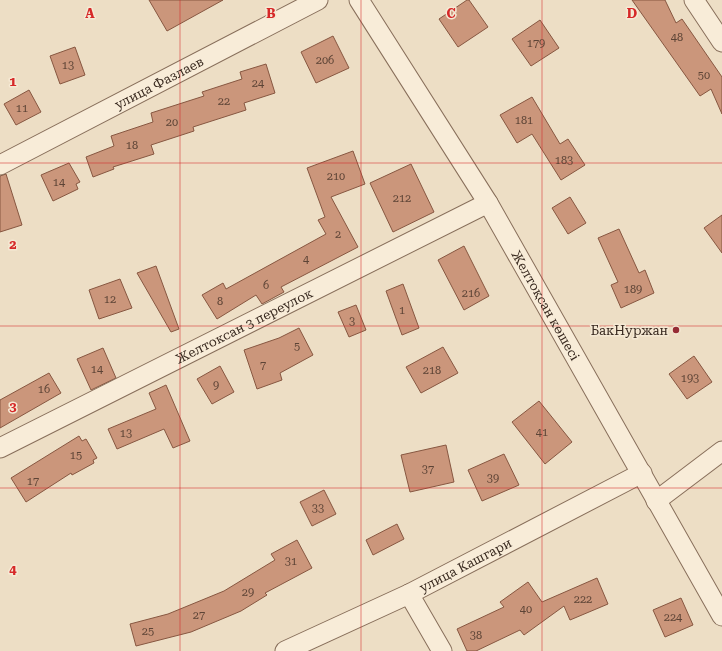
<svg xmlns="http://www.w3.org/2000/svg" width="722" height="651" viewBox="0 0 722 651" font-family="'Roboto Serif',serif">
	<style>
		.building { fill: #cb967b; stroke: #875741 }
		.lines { fill: none; stroke-linecap: round; stroke-linejoin: round }
		.street-casing { stroke: #886f5b; stroke-width: 21 }
		.street { stroke: #f8ecd8; stroke-width: 19 }
		.grid { fill: none; stroke: #d62828; stroke-width: 1; stroke-opacity: 0.55 }
		.poi-dot { fill: #962c35; stroke: #f5e9d4; stroke-width: 1.5 }
		.labels { text-anchor: middle; dominant-baseline: central; stroke-width: 3; stroke-linejoin: round; paint-order: stroke }
		.number-label { font-size: 11px; fill: #5d4436 }
		.street-label { font-size: 13px; fill: #38291f; stroke: #f5e9d4 }
		.poi-label { font-size: 13px; fill: #38291f; stroke: #f5e9d4; text-anchor: end }
		.grid-label { font-size: 13px; text-anchor: middle; font-weight: bold; fill: #d62828; stroke: #f5e9d4; stroke-width: 3; stroke-linejoin: round; paint-order: stroke }
	</style>
	<rect width="100%" height="100%" fill="#eddec5"/>
	<!-- building -->
	<g class="building">
		<path d="M149,0H223L167,31Z"/>
		<path d="M467,0H469L488,27L458,47L439,19Z"/>
		<path d="M632,0H665L676,23L682,19L722,77V114L711,89L700,96Z"/>
		<path d="M540,20L559,48L531,66L512,39Z"/>
		<path d="M333,36L349,68L316,83L301,52Z"/>
		<path d="M75,47L85,75L60,84L50,56Z"/>
		<path d="M266,64L275,93L244,103L246,110L193,127L194,131L151,145L154,154L113,167L114,169L93,177L86,157L114,146L111,136L153,122L151,113L204,96L202,92L242,79L240,72Z"/>
		<path d="M29,90L41,112L16,125L4,104Z"/>
		<path d="M532,97L560,144L568,139L585,165L561,180L532,134L517,143L500,115Z"/>
		<path d="M353,151L365,184L331,197L358,247L281,287L284,292L262,304L256,295L217,319L202,295L223,283L226,289L326,234L318,220L325,217L307,168Z"/>
		<path d="M69,163L80,182L76,184L78,189L53,201L41,175Z"/>
		<path d="M411,164L434,212L393,232L370,183Z"/>
		<path d="M6,174L22,225L0,232V176Z"/>
		<path d="M570,197L586,223L568,234L552,208Z"/>
		<path d="M722,215V253L704,228Z"/>
		<path d="M619,229L639,273L645,270L654,293L621,308L611,285L618,282L598,238Z"/>
		<path d="M464,246L489,296L464,310L438,260Z"/>
		<path d="M156,266L179,329L171,332L137,273Z"/>
		<path d="M120,279L132,308L99,319L89,290Z"/>
		<path d="M403,284L419,328L402,335L386,291Z"/>
		<path d="M356,305L366,330L349,337L338,312Z"/>
		<path d="M299,328L313,355L280,373L282,380L257,389L244,350L279,338Z"/>
		<path d="M443,347L458,373L421,393L406,367Z"/>
		<path d="M103,348L116,378L91,390L77,359Z"/>
		<path d="M694,356L712,382L687,399L669,374Z"/>
		<path d="M220,366L234,392L212,404L197,379Z"/>
		<path d="M49,373L61,393L0,428V400Z"/>
		<path d="M166,385L190,441L173,448L164,429L117,449L108,429L156,409L149,393Z"/>
		<path d="M539,401L572,442L545,464L512,422Z"/>
		<path d="M79,436L82,441L86,439L97,458L93,460L94,463L72,475L71,473L26,502L11,478Z"/>
		<path d="M446,445L454,482L410,492L401,455Z"/>
		<path d="M504,454L519,485L482,501L468,470Z"/>
		<path d="M324,490L336,514L312,526L300,502Z"/>
		<path d="M397,524L404,539L373,555L366,540Z"/>
		<path d="M297,540L312,568L265,593L267,595L241,611L191,632L136,646L130,624L168,614L224,591L275,560L271,554Z"/>
		<path d="M597,578L608,604L570,620L564,606L524,635L520,630L476,651H467L457,629L504,607L500,602L528,582L542,602Z"/>
		<path d="M681,598L693,625L665,637L653,610Z"/>
	</g>
	<g class="lines">
		<!-- street casing -->
		<g class="street-casing">
			<g id="street">
				<path id="s1" d="M359,0L488,203L722,616"/>
				<path d="M694,0L722,42"/>
				<path id="s2" d="M0,165L318,0"/>
				<path id="s3" d="M0,448L488,203"/>
				<path d="M656,501L722,451"/>
				<path d="M409,594L442,651"/>
				<path id="s4" d="M285,651L409,594L642,473"/>
			</g>
		</g>
		<!-- street -->
		<use href="#street" class="street"/>
	</g>
	<!-- grid -->
	<path class="grid" d="M180,0V651M361,0V651M542,0V651M0,163H722M0,326H722M0,488H722"/>
	<!-- markers -->
	<circle class="poi-dot" cx="676" cy="330" r="4"/>
	<g class="labels">
		<!-- number labels -->
		<g class="number-label">
			<text x="677" y="37">48</text>
			<text x="536" y="43">179</text>
			<text x="325" y="60">206</text>
			<text x="68" y="65">13</text>
			<text x="704" y="75">50</text>
			<text x="258" y="83">24</text>
			<text x="224" y="101">22</text>
			<text x="22" y="108">11</text>
			<text x="524" y="120">181</text>
			<text x="172" y="122">20</text>
			<text x="132" y="145">18</text>
			<text x="564" y="160">183</text>
			<text x="336" y="176">210</text>
			<text x="59" y="182">14</text>
			<text x="402" y="198">212</text>
			<text x="338" y="234">2</text>
			<text x="306" y="259">4</text>
			<text x="266" y="285">6</text>
			<text x="633" y="289">189</text>
			<text x="471" y="293">216</text>
			<text x="110" y="299">12</text>
			<text x="220" y="301">8</text>
			<text x="402" y="310">1</text>
			<text x="352" y="321">3</text>
			<text x="297" y="346">5</text>
			<text x="263" y="365">7</text>
			<text x="97" y="369">14</text>
			<text x="432" y="370">218</text>
			<text x="690" y="378">193</text>
			<text x="216" y="385">9</text>
			<text x="44" y="389">16</text>
			<text x="542" y="432">41</text>
			<text x="126" y="433">13</text>
			<text x="76" y="455">15</text>
			<text x="428" y="469">37</text>
			<text x="493" y="478">39</text>
			<text x="33" y="481">17</text>
			<text x="318" y="508">33</text>
			<text x="291" y="561">31</text>
			<text x="248" y="592">29</text>
			<text x="583" y="599">222</text>
			<text x="526" y="609">40</text>
			<text x="199" y="615">27</text>
			<text x="673" y="617">224</text>
			<text x="148" y="631">25</text>
			<text x="476" y="635">38</text>
		</g>
		<!-- street labels -->
		<g class="street-label">
			<text stroke="none"><textPath href="#s2" startOffset="179">улица Фазлаев</textPath></text>
			<text stroke="none"><textPath href="#s1" startOffset="358">Желтоқсан көшесі</textPath></text>
			<text stroke="none"><textPath href="#s3" startOffset="273">Желтоксан 3 переулок</textPath></text>
			<text stroke="none"><textPath href="#s4" startOffset="200">улица Кашгари</textPath></text>
		</g>
		<!-- poi labels -->
		<g class="poi-label">
			<text x="668" y="330">БакНуржан</text>
		</g>
	</g>
	<g class="grid-label">
		<text x="90" y="18">A</text>
		<text x="271" y="18">B</text>
		<text x="451" y="18">C</text>
		<text x="632" y="18">D</text>
		<text x="13" y="86">1</text>
		<text x="13" y="249">2</text>
		<text x="13" y="411">3</text>
		<text x="13" y="574">4</text>
	</g>
</svg>
